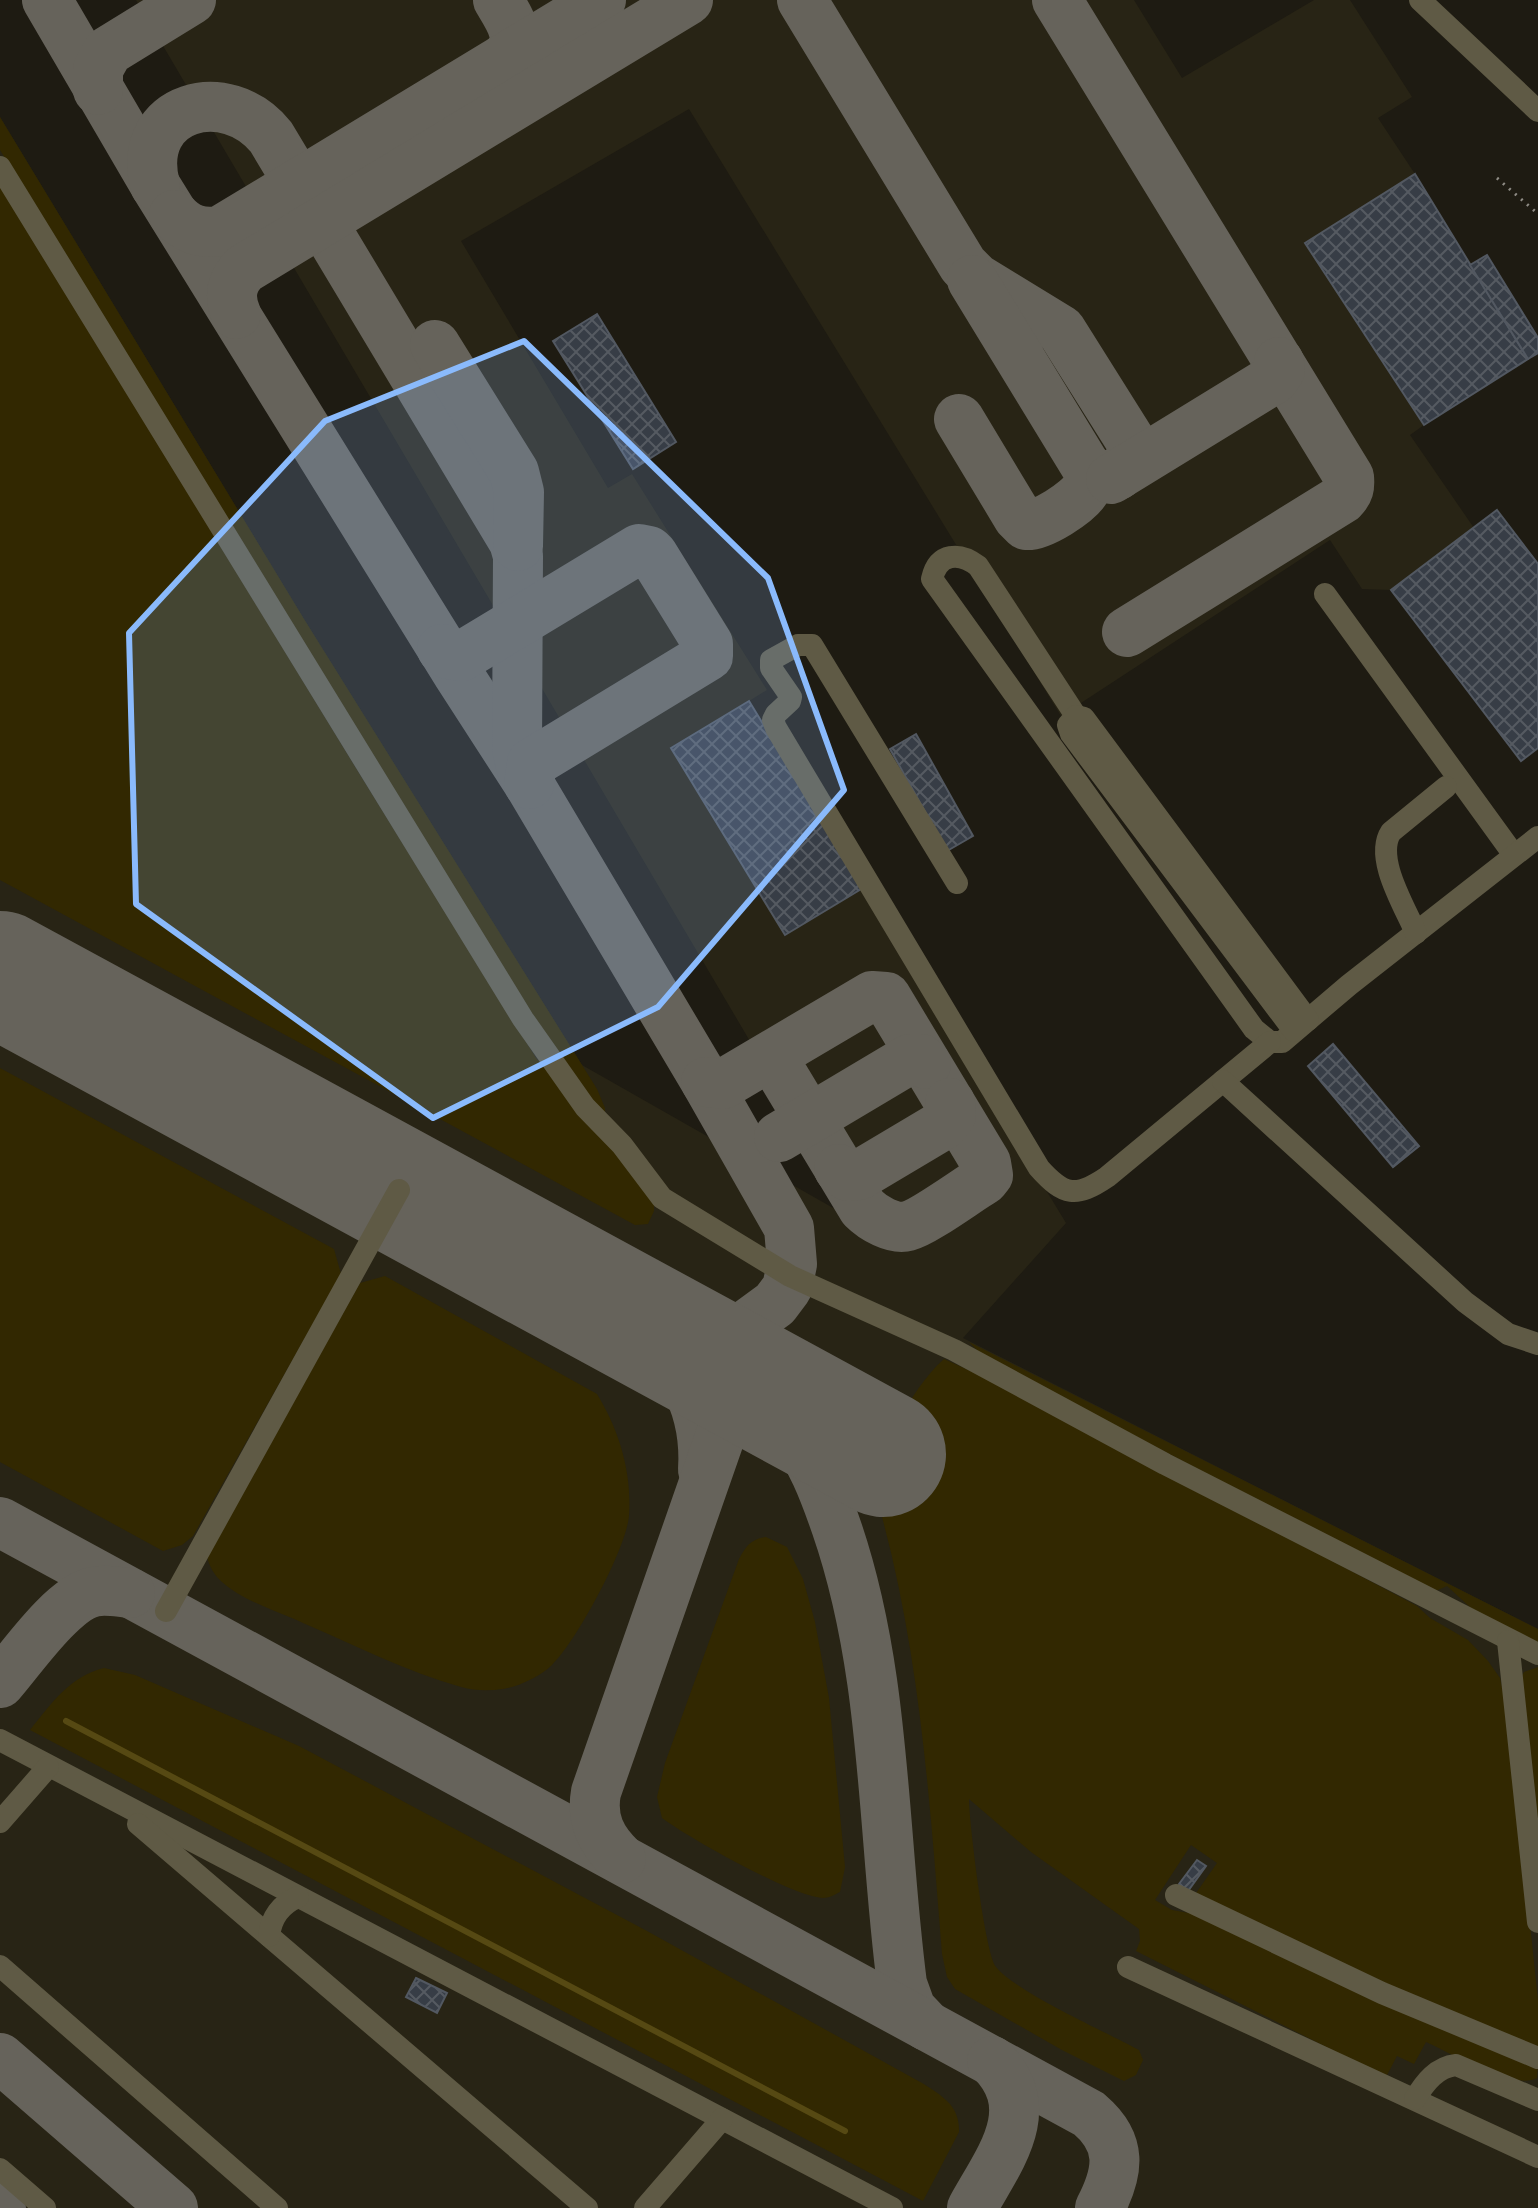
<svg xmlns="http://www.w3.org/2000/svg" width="1538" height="2208" viewBox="0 0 1538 2208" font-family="'Source Sans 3',sans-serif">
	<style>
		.built { fill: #282415 }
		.grass { fill: #322801 }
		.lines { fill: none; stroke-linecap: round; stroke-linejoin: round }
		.stream { stroke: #564913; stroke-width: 6 }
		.taxiway { stroke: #66635b; stroke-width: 50 }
		.runway { stroke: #66635b; stroke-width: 126 }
		.building { fill: url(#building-cross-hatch); stroke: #525861; stroke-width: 2 }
		.path { stroke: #8e8b84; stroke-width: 3; stroke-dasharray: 2 6; stroke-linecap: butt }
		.minor { stroke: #5f5a45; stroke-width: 22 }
		.marked { fill: #8abafc; fill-opacity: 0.2; stroke: #8abafc; stroke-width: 6; stroke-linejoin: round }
	</style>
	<defs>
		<pattern id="building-cross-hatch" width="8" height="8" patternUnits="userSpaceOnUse" patternTransform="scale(2)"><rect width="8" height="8" fill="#373d46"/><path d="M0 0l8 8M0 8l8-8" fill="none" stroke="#555a61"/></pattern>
	</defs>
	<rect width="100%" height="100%" fill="#1e1b12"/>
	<!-- built -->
	<path class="built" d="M136,0H1134L1182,78L1314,0H1350L1412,97L1378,118L1415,174L1306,243L1424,425L1410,435L1474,528L1391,590L1362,589L1330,540L1061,716L689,109L461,241L608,488L632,474L767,690L672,749L785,934L863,888L1066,1223L963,1338L1538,1629V2208H0V117L304,619L582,1065L856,1221Z"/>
	<!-- grass -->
	<g class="grass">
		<path d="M0,117L304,619L597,1089L605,1108V1117L551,1047L0,150Z"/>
		<path d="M0,184L362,778L536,1058L588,1117L654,1202V1211L648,1224L635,1225L0,880Z"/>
		<path d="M0,1068L334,1249L341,1274L193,1536L182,1545L163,1551L0,1462Z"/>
		<path d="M385,1276L597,1394C619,1430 632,1472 629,1515C627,1548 576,1642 552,1665C541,1676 518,1687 503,1689C489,1691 475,1691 461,1687C407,1672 355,1645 303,1623C277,1611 243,1601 222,1582C214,1575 209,1566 207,1556L360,1283Z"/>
		<path d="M969,1342L1538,1629V1645L1471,1608L1447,1586L1438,1590L1426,1589L983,1356Z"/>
		<path d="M944,1359L997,1383L1417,1606L1430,1618L1468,1640L1488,1661L1500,1678L1508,1715L1538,2000V2055L1194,1896L1217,1863L1191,1845L1155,1900L1172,1910L1194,1914L1538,2063L1537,2078C1513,2091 1451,2053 1426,2042L1414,2064L1397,2056L1386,2077L1136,1951L1140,1941L1139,1929L1031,1852L969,1799C969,1822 985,1953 996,1967C1016,1992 1106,2032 1139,2050L1143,2060L1136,2075L1124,2081L1062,2050L955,1989L947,1977L942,1954C930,1804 920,1652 879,1506L862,1495C884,1451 908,1391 944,1359Z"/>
		<path d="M766,1537L787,1547L803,1579L815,1622L829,1698L845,1867L840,1892C834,1895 829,1898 823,1898C793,1897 689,1838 662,1818L657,1797L665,1763L739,1559C746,1546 751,1539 766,1537Z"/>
		<path d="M1538,1667V1846L1520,1679L1524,1672Z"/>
		<path d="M104,1668L135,1675L299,1746L647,1931L922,2083C942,2096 960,2105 959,2132L923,2201L30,1730C51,1704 70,1676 104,1668Z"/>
	</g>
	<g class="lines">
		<!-- stream -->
		<path class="stream" d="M66,1721L845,2131"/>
		<!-- taxiway -->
		<g class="taxiway">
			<path d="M47,0L155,185L458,674L529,784L706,1082L789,1228L792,1264L787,1288L775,1304L745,1326L723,1334L695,1337L672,1334L631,1317"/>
			<path d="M498,0C510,20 525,40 504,59"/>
			<path d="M802,0L963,265L976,278L1061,330L1132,443C1135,456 1126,465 1118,475L1103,476L1088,470"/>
			<path d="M1057,0L1349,477C1350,487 1349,492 1342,499L1127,632"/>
			<path d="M98,90V69L108,51L191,0"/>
			<path d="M155,185C135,105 227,82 271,137L514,542L518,556L517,749L522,770"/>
			<path d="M174,215C187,229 200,234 220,231L601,0"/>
			<path d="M236,314C229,297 231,283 244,269L688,0"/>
			<path d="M435,345L514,472L519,492L518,546"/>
			<path d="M959,419L1018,517L1026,525C1040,527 1079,502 1086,489C1090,482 1090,477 1088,470L972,280"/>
			<path d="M1111,479L1274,379L1280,370L1279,362"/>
			<path d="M442,649L448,654L462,656L639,549L649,551L653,555L708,644V656L532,763L529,784"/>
			<path d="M706,1082L723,1084L872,996L886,997L986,1163L988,1175L984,1180C967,1190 924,1222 908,1226C893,1230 873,1218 863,1208L781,1072L769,1064L758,1065"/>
			<path d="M779,1137L910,1059H921L926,1064"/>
			<path d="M839,1169L848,1176L859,1175L943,1125L951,1115L950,1103"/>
			<path d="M634,1322C681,1360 707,1409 703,1470"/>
			<path d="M720,1367C744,1385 769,1404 788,1428C811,1457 824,1491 836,1526C887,1673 882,1831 902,1984L911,2009L927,2026"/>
			<path d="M0,1522L1089,2114C1123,2143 1119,2171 1100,2208"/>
			<path d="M0,1683C21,1659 62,1599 93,1592C105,1589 118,1592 130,1593"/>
			<path d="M621,1859C601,1840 591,1820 596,1792L721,1434L754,1353"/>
			<path d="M0,2058L173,2208"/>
			<path d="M0,2208H1"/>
			<path d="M972,2208C999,2159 1040,2110 992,2061"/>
		</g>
		<!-- runway -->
		<path class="runway" d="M0,974L883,1454"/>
	</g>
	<!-- building -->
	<g class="building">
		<path d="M1415,174L1528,359L1424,425L1305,243Z"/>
		<path d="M1487,255L1538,338V353L1528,359L1470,265Z"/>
		<path d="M597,314L676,442L633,469L553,341Z"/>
		<path d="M1497,510L1538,564V748L1521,761L1391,590Z"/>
		<path d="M749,701L863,888L785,935L671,748Z"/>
		<path d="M916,734L973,836L947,851L890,749Z"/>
		<path d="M1333,1044L1419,1146L1393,1167L1308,1066Z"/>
		<path d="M1197,1860L1206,1866L1188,1891L1179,1884Z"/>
		<path d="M416,1978L447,1993L437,2013L406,1997Z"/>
	</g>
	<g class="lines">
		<!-- path -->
		<path class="path" d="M1497,178L1538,214"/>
		<!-- minor -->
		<g class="minor">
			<path d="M1420,0L1538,111"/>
			<path d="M0,167L523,1019L585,1107L622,1145L662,1198L790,1276L954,1350L1165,1464L1538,1654"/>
			<path d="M1325,594L1514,855"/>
			<path d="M1076,716L978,566C960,552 938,552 932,579L1254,1029L1270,1042H1282L1349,985L1538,837"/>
			<path d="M957,883L812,645H798L771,660V668L791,697L790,701L776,714L773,720L776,728L1039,1168C1064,1196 1076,1198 1107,1177L1270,1042"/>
			<path d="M1416,933C1405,907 1374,858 1391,832L1446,787"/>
			<path d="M1294,1031L1071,734L1068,725L1076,716L1084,718L1308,1020"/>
			<path d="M1223,1081L1465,1302L1508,1334L1538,1344"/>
			<path d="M166,1611L399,1190"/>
			<path d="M1508,1641L1538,1922"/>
			<path d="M0,1740L892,2208"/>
			<path d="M0,1822L48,1767"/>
			<path d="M138,1824L587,2208"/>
			<path d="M1176,1895L1382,1993L1538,2058"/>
			<path d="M269,1936C271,1918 281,1904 298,1897"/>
			<path d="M0,1966L277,2208"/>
			<path d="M1128,1967L1538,2157"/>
			<path d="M1415,2099C1425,2082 1437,2067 1456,2065L1538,2100"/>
			<path d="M0,2169L45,2208"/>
			<path d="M645,2208L722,2119"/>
		</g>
	</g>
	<!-- marked area -->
	<path class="marked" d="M524,341L768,578L844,790L658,1007L433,1118L136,904L129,633L325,421Z"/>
</svg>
